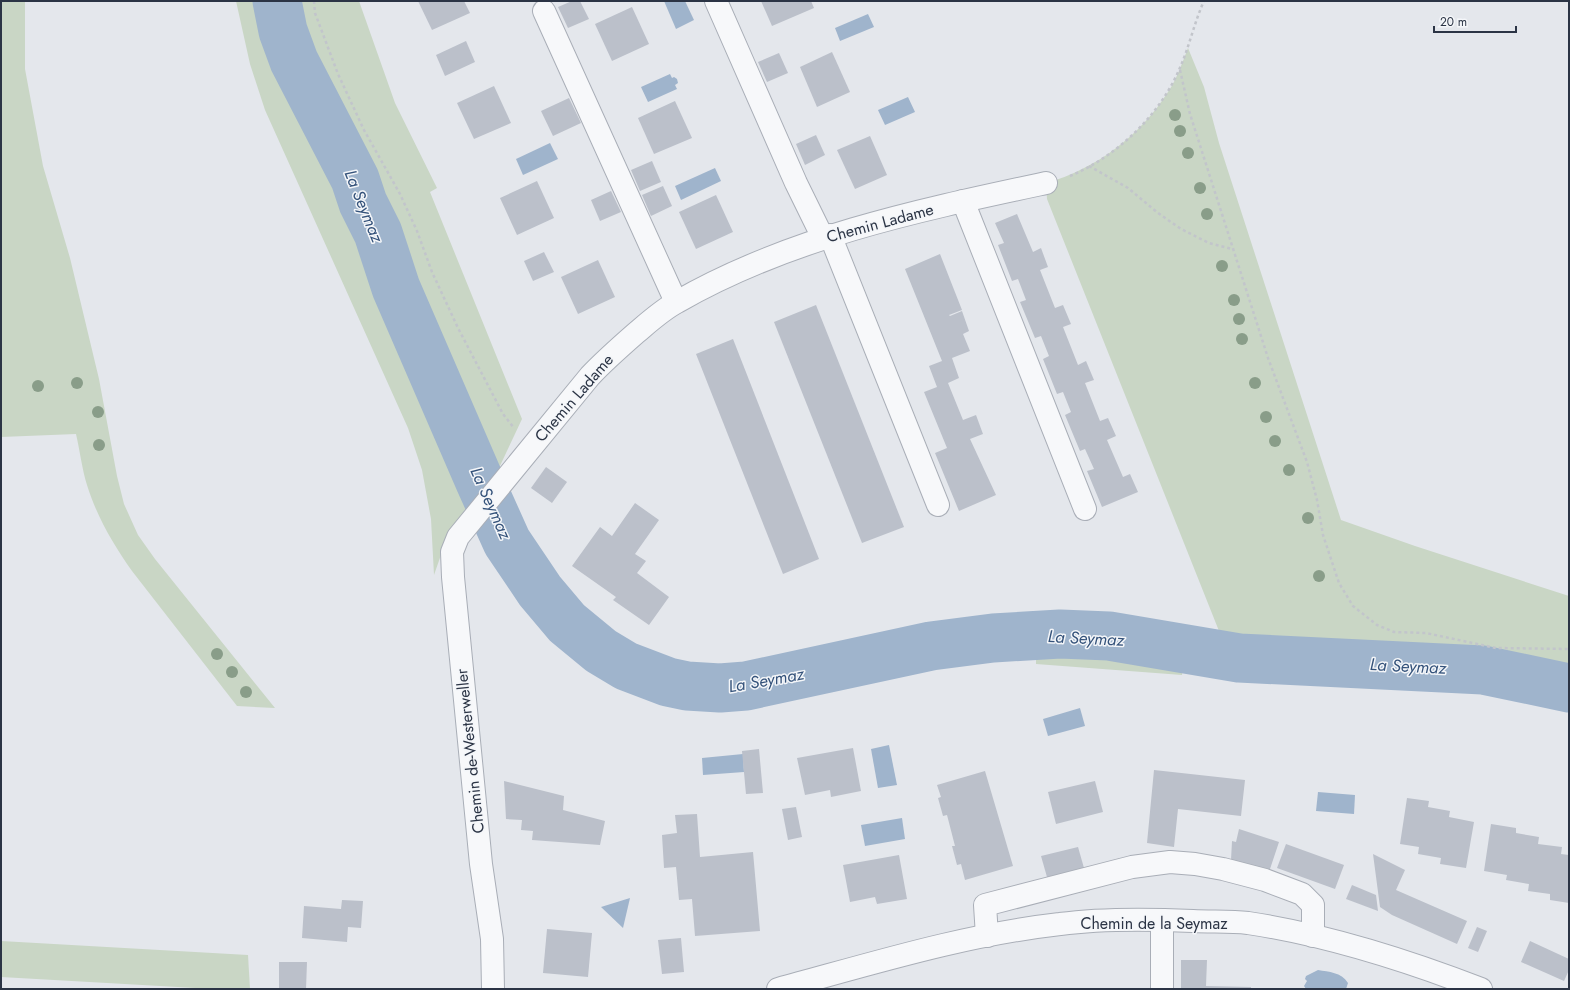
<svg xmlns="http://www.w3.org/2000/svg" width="1570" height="990" viewBox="0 0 1570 990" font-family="Jost,sans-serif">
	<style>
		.green { fill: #c9d6c5 }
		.water { fill: #9fb4cc }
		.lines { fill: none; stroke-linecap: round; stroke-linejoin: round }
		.river { stroke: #9fb4cc; stroke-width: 49 }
		.building { fill: #bbc0ca }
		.minor-casing { stroke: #a9aeb7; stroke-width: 24 }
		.path { stroke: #c2c5cb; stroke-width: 2.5; stroke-dasharray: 3 3; stroke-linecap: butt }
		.minor { stroke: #f7f8fa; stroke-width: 22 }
		.tree { fill: #899d89 }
		.labels { text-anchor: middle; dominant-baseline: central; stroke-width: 3; stroke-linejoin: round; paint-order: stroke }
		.street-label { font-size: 16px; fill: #2b3445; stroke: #f4f6f9 }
		.water-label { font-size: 17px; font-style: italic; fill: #34527a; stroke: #f4f6f9 }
	</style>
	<rect width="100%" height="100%" fill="#e4e7ec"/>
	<!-- green -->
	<g class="green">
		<path d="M1,1H25V69L43,166L70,258L99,379L117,476L124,504L138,535L155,559L275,708L237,706L132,571C113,544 97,517 87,485C82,469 80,451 76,434L1,437Z"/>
		<path d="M236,1H359L395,103L437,188L430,192L522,419L499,468L450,529L434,575L431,519L422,470L408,428L265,110L250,64Z"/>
		<path d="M1188,48L1204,87L1219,143L1341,520L1415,546L1569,596V712L1512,698L1243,665H1183L1182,675L1036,664V633L968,638L930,643L787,672L784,662L1016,619L1116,616L1219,631L1047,199L1046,183C1096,169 1140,136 1168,92C1177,79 1182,63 1188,48Z"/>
		<path d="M1,941L248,955L250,989H213L1,977Z"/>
	</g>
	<!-- water -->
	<g class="water">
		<path d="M664,1H685L694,20L676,29Z"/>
		<path d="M868,14L874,27L840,41L835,28Z"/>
		<path d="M670,74L672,78L674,77L677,79L678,83L675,85L677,89L648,102L641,87Z"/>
		<path d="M908,97L915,112L885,125L878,110Z"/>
		<path d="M550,143L558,159L523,175L516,159Z"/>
		<path d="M715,168L721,181L681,200L675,186Z"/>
		<path d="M1080,708L1085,726L1048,736L1043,719Z"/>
		<path d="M889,745L897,785L878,788L871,749Z"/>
		<path d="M743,754L744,772L703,775L702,758Z"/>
		<path d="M1318,792L1355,795L1354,814L1316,811Z"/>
		<path d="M902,818L905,839L865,846L861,825Z"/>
		<path d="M630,898L623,928L601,907Z"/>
		<path d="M1318,970C1329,972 1341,972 1348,983L1346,989H1306L1304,986L1307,981L1305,979L1306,976Z"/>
	</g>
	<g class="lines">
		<!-- river -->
		<path class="river" d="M277,1L283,31L294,61L355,179L363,203L378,233L396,288L480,482L507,542L540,591L567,623L601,651L626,666L668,682L687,686L720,688L746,686L931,646L993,638L1060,634L1109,636L1239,658L1483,670L1569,688"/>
	</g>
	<!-- building -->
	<g class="building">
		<path d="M418,1H464L470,13L432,30Z"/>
		<path d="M572,1H580L589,19L568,28L558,7Z"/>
		<path d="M761,1H811L814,8L772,26Z"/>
		<path d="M632,7L649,44L612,61L595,24Z"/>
		<path d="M466,41L475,62L445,76L436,55Z"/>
		<path d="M832,52L850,92L817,107L800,67Z"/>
		<path d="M779,53L788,73L767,82L758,62Z"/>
		<path d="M494,86L511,123L474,139L457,103Z"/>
		<path d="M569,98L581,123L553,136L541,111Z"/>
		<path d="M675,101L692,138L654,154L638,118Z"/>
		<path d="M816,135L825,155L805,165L796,144Z"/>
		<path d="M870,136L887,175L855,189L837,150Z"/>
		<path d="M652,161L661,182L640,191L631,170Z"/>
		<path d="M537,181L554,218L517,235L500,198Z"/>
		<path d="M663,186L672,206L651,216L642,195Z"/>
		<path d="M611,191L621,212L600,221L591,200Z"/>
		<path d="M716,195L733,232L696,249L679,212Z"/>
		<path d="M1017,214L1033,252L1041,248L1048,267L1040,270L1055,308L1063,305L1071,324L1063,327L1078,365L1086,361L1094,380L1085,383L1100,421L1108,418L1116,436L1107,440L1123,477L1130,474L1138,492L1102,507L1087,471L1094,469L1085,449L1080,451L1065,415L1071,412L1063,392L1057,394L1043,359L1049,356L1041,336L1035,338L1020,302L1026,300L1018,279L1012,281L998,245L1004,243L995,223Z"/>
		<path d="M544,252L554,272L533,281L524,261Z"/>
		<path d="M940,254L962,310L949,315L950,316L962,311L969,331L963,334L970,351L952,358L959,378L948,383L963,420L976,415L983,434L970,439L996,495L959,511L935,453L947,448L924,392L937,387L929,366L942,361L905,269Z"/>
		<path d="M598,260L615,297L578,314L561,277Z"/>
		<path d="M816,305L904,527L862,543L774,322Z"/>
		<path d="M733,339L819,559L783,574L696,354Z"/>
		<path d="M546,467L567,482L552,503L531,488Z"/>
		<path d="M635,503L659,520L635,554L646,561L637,573L669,597L649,625L613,600L616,597L572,566L600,527L612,536Z"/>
		<path d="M853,748L861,791L831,797L830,790L805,795L797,758Z"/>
		<path d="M759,749L763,793L746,794L742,751Z"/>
		<path d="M1154,770L1245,780L1241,816L1178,809L1174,847L1147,843Z"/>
		<path d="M985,771L1013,866L965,880L961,864L957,865L952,846H955L947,815L943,816L938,798L941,797L937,785Z"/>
		<path d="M504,781L564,796L563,810L605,821L600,845L532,840L533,831L521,830L522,820L506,819Z"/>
		<path d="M1095,781L1103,812L1056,824L1048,792Z"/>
		<path d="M1407,798L1429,801L1428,807L1450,811L1449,817L1474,822L1466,868L1440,864L1441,858L1418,854L1419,847L1400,844Z"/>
		<path d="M796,807L802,837L788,840L782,809Z"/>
		<path d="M697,814L700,857L753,852L760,931L695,936L692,899L679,900L676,867L664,868L662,835L677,833L675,815Z"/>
		<path d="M1491,824L1516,828V833L1539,837L1538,844L1562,847L1561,854L1569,855V903L1550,900V894L1528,891L1529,884L1506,880L1507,875L1484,871Z"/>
		<path d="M1239,829L1279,842L1269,872L1250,865L1231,860L1232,841L1236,842Z"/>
		<path d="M1286,844L1344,865L1335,889L1277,868Z"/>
		<path d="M1078,847L1084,868L1047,877L1041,856Z"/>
		<path d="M1373,854L1405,870L1396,890L1467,921L1457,944L1392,915L1380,907Z"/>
		<path d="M899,855L907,899L877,904L875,897L850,902L843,865Z"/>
		<path d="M1352,885L1376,895L1378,911L1346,899Z"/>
		<path d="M342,900L363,901L361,928L348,927L347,942L302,938L304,906L341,909Z"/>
		<path d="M1477,927L1487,931L1478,952L1468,948Z"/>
		<path d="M547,929L592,933L588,977L543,973Z"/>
		<path d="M681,938L684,972L662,974L658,940Z"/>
		<path d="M1530,941L1569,959V970L1564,981L1521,962Z"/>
		<path d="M1181,960H1207L1206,986L1251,987V989H1181Z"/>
		<path d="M279,962H307L306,989H279Z"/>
	</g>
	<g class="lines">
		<!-- minor casing -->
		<g class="minor-casing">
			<g id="minor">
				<path d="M716,1L796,183L823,238"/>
				<path d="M544,11L676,302"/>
				<path d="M963,201L1085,509"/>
				<path d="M830,235L938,505"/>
				<path d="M987,936L985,905L1132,867L1170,862L1195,864L1223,869L1265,880L1302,894L1313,905V936"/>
				<path d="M493,989L492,939L481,864L453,577L452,552L458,537L590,376C604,361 620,347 636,333C649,322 662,310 677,302C790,237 920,210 1046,183"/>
				<path d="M778,989C871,964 963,935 1060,924C1104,918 1149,919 1193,921C1211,922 1230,921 1248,923C1328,935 1406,960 1481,989"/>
				<path d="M1162,989V920"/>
			</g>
		</g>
		<!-- path -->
		<g class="path">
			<path d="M314,1L315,13L338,74L364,130L400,194L417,231L432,272L458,328L503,414L514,428"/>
			<path d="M1180,70L1190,114L1268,358L1307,462L1317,500L1323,535L1339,583L1353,606L1377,625L1394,632L1426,633L1496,648L1569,649"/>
			<path d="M1089,166L1128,188L1158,213L1181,229L1209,243L1232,249"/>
			<path d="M1070,176C1116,157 1159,116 1179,70C1189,48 1194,23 1204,1"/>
		</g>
		<!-- minor -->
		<use href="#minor" class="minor"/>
	</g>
	<!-- trees -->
	<g class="tree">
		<circle cx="1175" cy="115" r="6"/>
		<circle cx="1180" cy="131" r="6"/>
		<circle cx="1188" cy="153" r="6"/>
		<circle cx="1200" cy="188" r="6"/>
		<circle cx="1207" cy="214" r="6"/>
		<circle cx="1222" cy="266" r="6"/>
		<circle cx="1234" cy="300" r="6"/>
		<circle cx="1239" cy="319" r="6"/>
		<circle cx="1242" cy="339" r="6"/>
		<circle cx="77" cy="383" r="6"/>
		<circle cx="1255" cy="383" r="6"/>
		<circle cx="38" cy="386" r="6"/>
		<circle cx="98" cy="412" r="6"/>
		<circle cx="1266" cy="417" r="6"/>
		<circle cx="1275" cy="441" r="6"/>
		<circle cx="99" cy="445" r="6"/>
		<circle cx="1289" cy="470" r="6"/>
		<circle cx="1308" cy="518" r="6"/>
		<circle cx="1319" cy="576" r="6"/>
		<circle cx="217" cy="654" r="6"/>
		<circle cx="232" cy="672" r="6"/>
		<circle cx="246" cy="692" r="6"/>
	</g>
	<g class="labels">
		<!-- street labels -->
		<g class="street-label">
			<text transform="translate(880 223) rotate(-15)">Chemin Ladame</text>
			<text transform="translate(574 398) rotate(-49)">Chemin Ladame</text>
			<text transform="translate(470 751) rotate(-96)">Chemin de-Westerweller</text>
			<text x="1154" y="923">Chemin de la Seymaz</text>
		</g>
		<!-- water labels -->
		<g class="water-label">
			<text transform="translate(364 206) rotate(68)">La Seymaz</text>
			<text transform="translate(491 503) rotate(66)">La Seymaz</text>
			<text transform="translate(1086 638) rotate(3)">La Seymaz</text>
			<text transform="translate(1408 666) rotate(3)">La Seymaz</text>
			<text transform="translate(766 680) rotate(-10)">La Seymaz</text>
		</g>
	</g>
	<!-- border -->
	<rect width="1570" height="990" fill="none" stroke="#2b3445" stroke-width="4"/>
	<!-- scale -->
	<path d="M1434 26v6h82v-6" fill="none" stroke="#2b3445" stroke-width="2"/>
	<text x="1440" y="26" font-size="12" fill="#2b3445" stroke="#f4f6f9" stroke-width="3" paint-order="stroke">20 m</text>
</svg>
